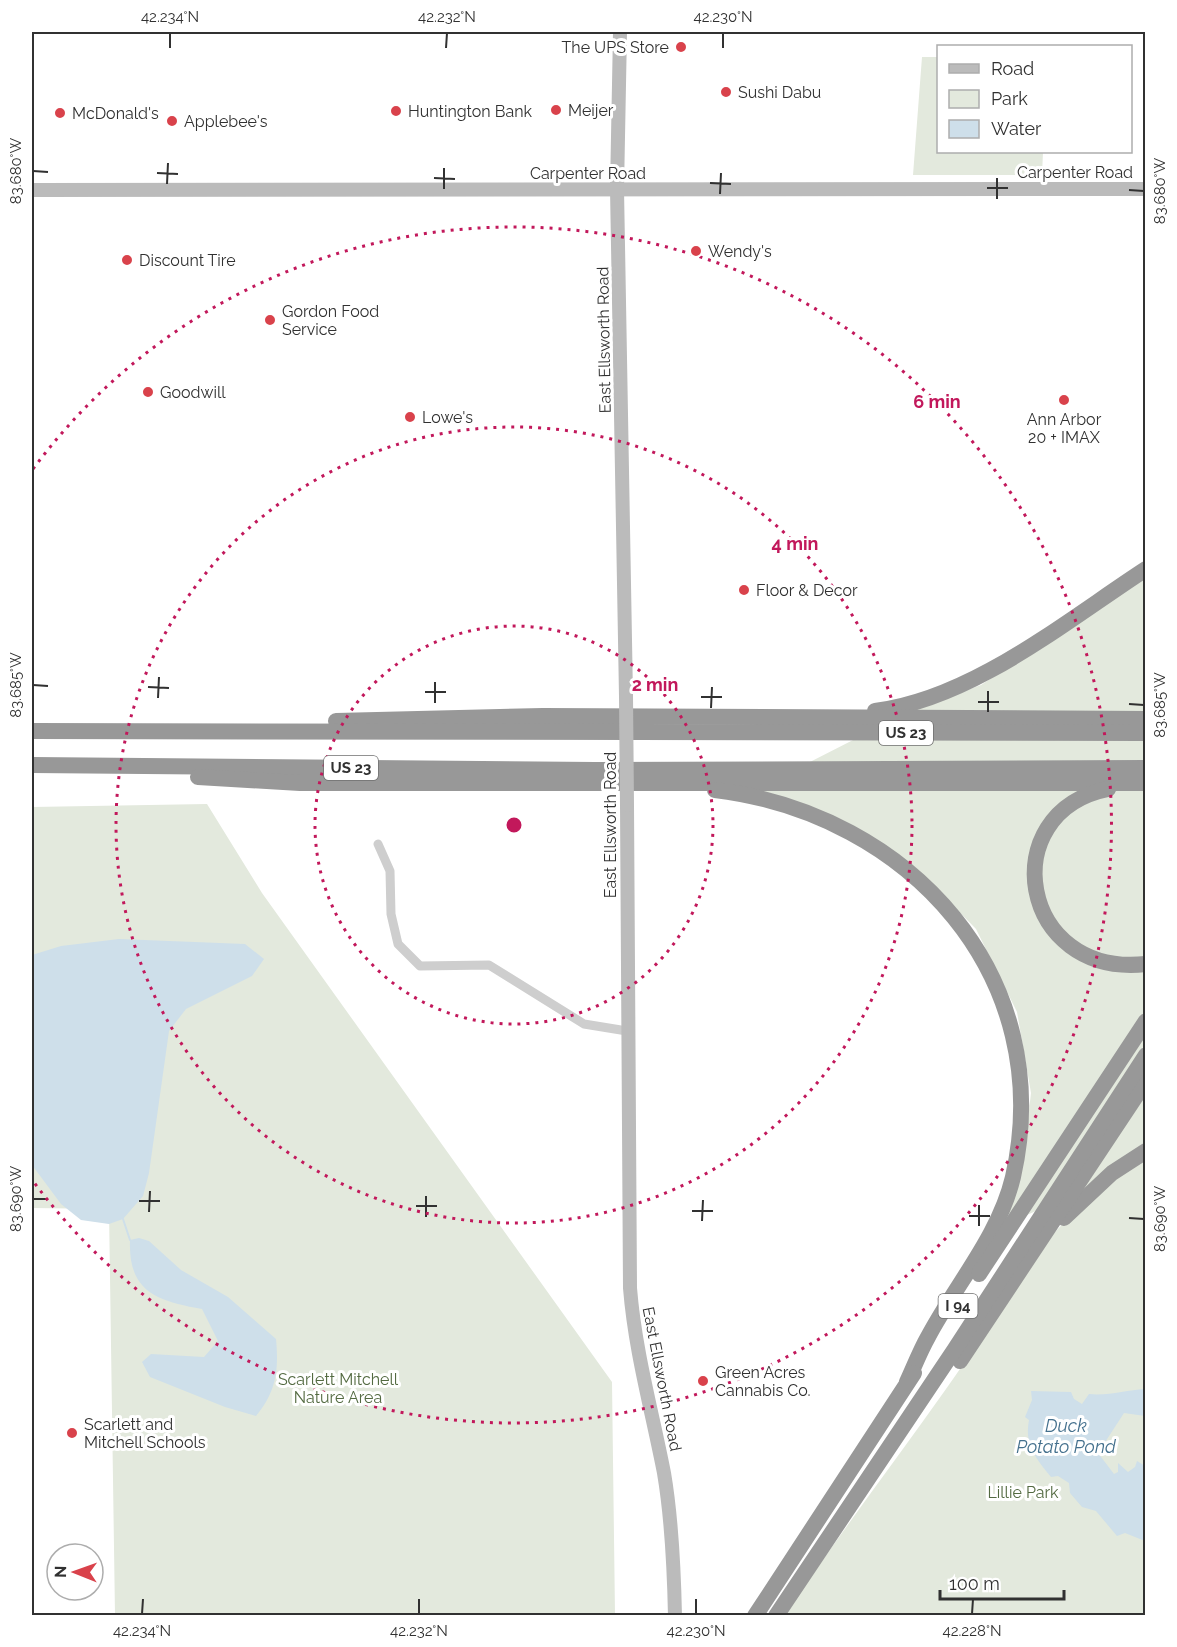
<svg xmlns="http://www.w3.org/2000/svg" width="1177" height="1647" viewBox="0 0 1177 1647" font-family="Raleway,sans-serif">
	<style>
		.green { fill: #e3e9dd }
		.water { fill: #cedfea }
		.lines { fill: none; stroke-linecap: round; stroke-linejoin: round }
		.stream { stroke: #cedfea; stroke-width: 2 }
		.minor { stroke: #cecece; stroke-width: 9 }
		.secondary { stroke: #bbb; stroke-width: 14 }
		.motorway { stroke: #989898; stroke-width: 16 }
		.secondary-bridge { stroke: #bbb; stroke-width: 14 }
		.ticks { fill: none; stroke: #313131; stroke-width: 2 }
		.ring { fill: none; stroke: #c2185b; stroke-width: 3; stroke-dasharray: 3 6 }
		.poi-dot { fill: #d9424b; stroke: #fff; stroke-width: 2 }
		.labels { text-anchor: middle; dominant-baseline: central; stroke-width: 6; stroke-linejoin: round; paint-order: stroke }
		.shield { fill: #fff; stroke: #6f6f6f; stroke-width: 1.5 }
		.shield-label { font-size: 15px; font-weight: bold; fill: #313131 }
		.poi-label { font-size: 16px; fill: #313131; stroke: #fff; text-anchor: start }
		.street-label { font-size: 16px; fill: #313131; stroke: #fff }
		.park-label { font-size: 16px; fill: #536a41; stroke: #fff }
		.water-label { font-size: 18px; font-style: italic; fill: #44708d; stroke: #fff }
		.centre { fill: #c2185b; stroke: #fff; stroke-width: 3 }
		.ring-label { font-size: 18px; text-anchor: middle; font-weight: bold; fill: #c2185b; stroke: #fff; stroke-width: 6; stroke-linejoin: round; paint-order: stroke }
		.neatline { fill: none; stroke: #313131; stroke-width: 2 }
		.ticks-label { font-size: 15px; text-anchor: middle; fill: #313131 }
	</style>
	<rect width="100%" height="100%" fill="#fff"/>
	<!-- green -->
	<g class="green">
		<path d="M922,57H938V152H1043L1042,175H913Z"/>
		<path d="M1145,576V1142L1084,1190L1002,1226L1022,1170L1031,1093L1017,1012L976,929L915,867L755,790L910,711L981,685Z"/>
		<path d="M207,804L262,893L612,1382L615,1615H115L109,1209L32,1208V807Z"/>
		<path d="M1145,1155V1615L784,1616C836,1539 892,1465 946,1389C983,1338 1013,1280 1055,1232C1081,1203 1115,1180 1145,1155Z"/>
	</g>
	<!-- water -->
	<g class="water">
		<path d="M119,939L245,944L264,959L252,976L186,1009L169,1031L149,1173L143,1196L123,1219L109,1224L81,1220L61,1204L32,1165V955L61,946Z"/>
		<path d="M139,1238L149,1241L181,1270L228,1297L276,1339C279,1370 276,1392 256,1416L225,1407L150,1377L142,1362L151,1354L204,1357L218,1341L202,1309C157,1301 128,1292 130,1240Z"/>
		<path d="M1145,1389V1416L1124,1413L1098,1453L1114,1474L1118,1472V1463L1128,1472L1135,1467L1137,1461L1145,1466V1541L1125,1533L1117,1536L1096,1511L1082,1507L1070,1493L1069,1483L1058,1476L1051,1477C1036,1458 1024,1445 1029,1420L1025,1417L1032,1400L1031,1391L1071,1392L1074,1399L1082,1404L1089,1394C1108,1396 1127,1390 1145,1389Z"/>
	</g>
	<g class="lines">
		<!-- stream -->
		<path class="stream" d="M123,1219L130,1240"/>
		<!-- minor -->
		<path class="minor" d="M378,844L390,871L391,914L398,944L420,966L489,965L584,1024L627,1031"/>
		<!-- secondary -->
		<g class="secondary">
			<path d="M620,32L617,189L626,696"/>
			<path d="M32,190L1146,189"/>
			<path d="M627,805L630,1288C635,1351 652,1411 664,1473C672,1520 674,1568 675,1616"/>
		</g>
		<!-- motorway -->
		<g class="motorway">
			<path d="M875,711C972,699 1066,621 1146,569"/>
			<path d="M336,721L543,716L1146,719"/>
			<path d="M32,731L1146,733"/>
			<path d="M32,765L595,770L1146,768"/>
			<path d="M198,777L300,783H1146"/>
			<path d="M1108,789C993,812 1019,978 1146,964"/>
			<path d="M715,790C910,814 1058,977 1013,1177C999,1236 956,1284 928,1337C920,1351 914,1367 907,1382"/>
			<path d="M1064,1218L1112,1173L1146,1151"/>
			<path d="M979,1274L1146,1021"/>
			<path d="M960,1361L1146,1081"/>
			<path d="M755,1616L914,1373"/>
			<path d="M776,1616L955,1349L1146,1055"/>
		</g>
		<!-- secondary-bridge -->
		<path class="secondary-bridge" d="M626,696L627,805"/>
	</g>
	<!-- ticks -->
	<path class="ticks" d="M170,48V33M446,48L447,33M723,48V33M33,171L48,172M157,173L178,174M434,178L455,179M710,183L731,184M167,184L168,163M987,188H1008M444,189V168M1129,190L1144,191M720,194L721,173M997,199V178M33,685L48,686M148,687L169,688M425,692H446M701,697H722M158,698L159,677M978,702H999M435,703V682M1129,704L1144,705M711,708L712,687M988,712V691M33,1199H48M139,1201H160M416,1206H437M692,1211H713M149,1212L150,1191M969,1216H990M426,1217V1196M1129,1218L1144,1219M702,1221L703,1200M979,1226V1205M142,1614L143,1599M419,1614V1599M696,1614V1599M972,1614L973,1599"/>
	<!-- distance rings -->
	<g class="ring">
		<circle cx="514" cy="825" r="199"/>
		<circle cx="514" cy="825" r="398"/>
		<path d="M33 469A598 598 0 1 1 33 1181"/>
	</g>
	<!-- markers -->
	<g class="poi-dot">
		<circle cx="681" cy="47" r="6"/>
		<circle cx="726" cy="92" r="6"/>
		<circle cx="556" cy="110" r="6"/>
		<circle cx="396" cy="111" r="6"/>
		<circle cx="60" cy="113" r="6"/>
		<circle cx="172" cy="121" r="6"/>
		<circle cx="696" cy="251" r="6"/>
		<circle cx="127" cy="260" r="6"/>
		<circle cx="270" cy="320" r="6"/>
		<circle cx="148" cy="392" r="6"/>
		<circle cx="1064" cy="400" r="6"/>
		<circle cx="410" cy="417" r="6"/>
		<circle cx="744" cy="590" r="6"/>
		<circle cx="703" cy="1381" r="6"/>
		<circle cx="72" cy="1433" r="6"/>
	</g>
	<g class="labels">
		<!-- shield labels -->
		<g class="shield">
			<rect x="879" y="721" width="54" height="24" rx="4.5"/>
			<rect x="324" y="756" width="54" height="24" rx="4.5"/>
			<rect x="938.5" y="1294" width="39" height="24" rx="4.5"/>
		</g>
		<g class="shield-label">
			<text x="906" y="733">US 23</text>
			<text x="351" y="768">US 23</text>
			<text x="958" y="1306">I 94</text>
		</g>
		<!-- poi labels -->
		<g class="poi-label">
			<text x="669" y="47" text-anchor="end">The UPS Store</text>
			<text x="738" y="92">Sushi Dabu</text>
			<text x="568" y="110">Meijer</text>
			<text x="408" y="111">Huntington Bank</text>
			<text x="72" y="113">McDonald's</text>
			<text x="184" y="121">Applebee's</text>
			<text x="708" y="251">Wendy's</text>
			<text x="139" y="260">Discount Tire</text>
			<text x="282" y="311">Gordon Food<tspan x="282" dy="18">Service</tspan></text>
			<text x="160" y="392">Goodwill</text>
			<text x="422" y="417">Lowe's</text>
			<text x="1064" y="419" text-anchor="middle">Ann Arbor<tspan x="1064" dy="18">20 + IMAX</tspan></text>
			<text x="756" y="590">Floor &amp; Decor</text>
			<text x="715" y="1372">Green Acres<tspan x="715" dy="18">Cannabis Co.</tspan></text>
			<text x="84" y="1424">Scarlett and<tspan x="84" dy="18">Mitchell Schools</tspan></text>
		</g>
		<!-- street labels -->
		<g class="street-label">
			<text x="1075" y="172">Carpenter Road</text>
			<text x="588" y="173">Carpenter Road</text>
			<text transform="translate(604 340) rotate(-91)">East Ellsworth Road</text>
			<text transform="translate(610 825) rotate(-90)">East Ellsworth Road</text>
			<text transform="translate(662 1379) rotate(79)">East Ellsworth Road</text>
		</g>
		<!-- park labels -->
		<g class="park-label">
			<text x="338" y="1379">Scarlett Mitchell<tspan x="338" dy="18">Nature Area</tspan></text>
			<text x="1023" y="1492">Lillie Park</text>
		</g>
		<!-- water labels -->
		<g class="water-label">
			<text x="1066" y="1425">Duck<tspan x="1066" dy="21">Potato Pond</tspan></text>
		</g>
	</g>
	<circle cx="514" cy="825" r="9" class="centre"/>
	<g class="ring-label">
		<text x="937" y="408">6 min</text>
		<text x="795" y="550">4 min</text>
		<text x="655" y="691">2 min</text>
	</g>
	<!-- border -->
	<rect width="1177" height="1647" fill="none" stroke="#ffffff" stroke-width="66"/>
	<!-- legend -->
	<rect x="937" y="45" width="195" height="108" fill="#ffffff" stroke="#adadad" stroke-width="1.5"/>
	<rect x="949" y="64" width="30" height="9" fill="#bbbbbb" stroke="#adadad" stroke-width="1.5"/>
	<text x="991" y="75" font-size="18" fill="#313131">Road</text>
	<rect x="949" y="90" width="30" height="18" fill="#e3e9dd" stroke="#adadad" stroke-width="1.5"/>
	<text x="991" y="105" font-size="18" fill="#313131">Park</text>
	<rect x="949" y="120" width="30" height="18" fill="#cedfea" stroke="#adadad" stroke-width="1.5"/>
	<text x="991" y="135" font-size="18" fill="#313131">Water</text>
	<!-- north arrow -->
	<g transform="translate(75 1572) rotate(271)"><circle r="28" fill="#ffffff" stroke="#adadad" stroke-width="1.5"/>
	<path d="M0-4.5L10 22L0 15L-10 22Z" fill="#d9424b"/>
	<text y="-9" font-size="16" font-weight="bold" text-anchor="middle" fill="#313131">N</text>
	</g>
	<!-- scale -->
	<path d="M940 1590v9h124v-9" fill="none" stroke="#313131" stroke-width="3"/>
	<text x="949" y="1590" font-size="18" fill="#313131" stroke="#ffffff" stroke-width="4.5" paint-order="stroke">100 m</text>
	<rect x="33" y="33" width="1111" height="1581" class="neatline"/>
	<g class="ticks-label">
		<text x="170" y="22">42.234°N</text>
		<text x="447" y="22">42.232°N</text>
		<text x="723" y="22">42.230°N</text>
		<text transform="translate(16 171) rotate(-90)" y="5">83.680°W</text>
		<text transform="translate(1160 191) rotate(-90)" y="5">83.680°W</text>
		<text transform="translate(16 685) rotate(-90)" y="5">83.685°W</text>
		<text transform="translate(1160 705) rotate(-90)" y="5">83.685°W</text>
		<text transform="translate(16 1199) rotate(-90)" y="5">83.690°W</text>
		<text transform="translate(1160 1219) rotate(-90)" y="5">83.690°W</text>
		<text x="142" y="1636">42.234°N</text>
		<text x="419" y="1636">42.232°N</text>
		<text x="696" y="1636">42.230°N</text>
		<text x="972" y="1636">42.228°N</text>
	</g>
</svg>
